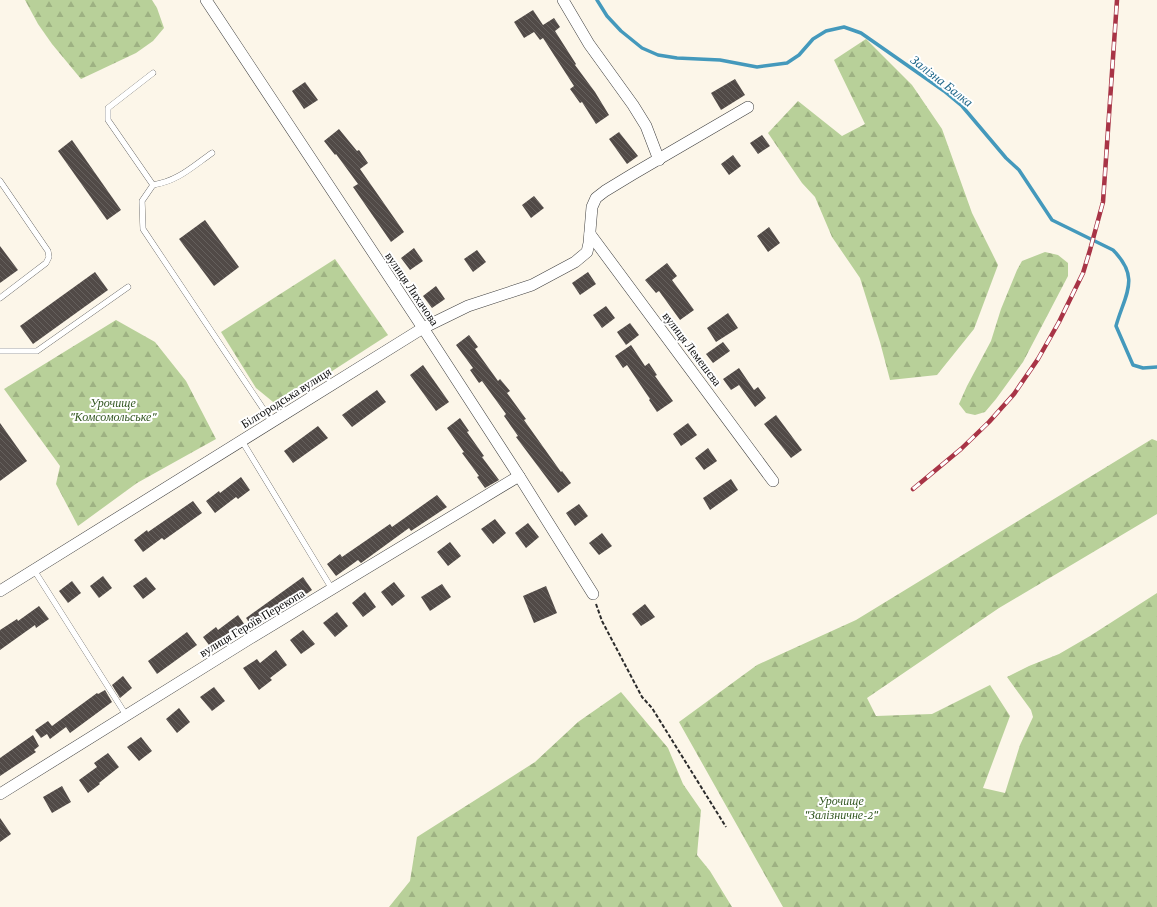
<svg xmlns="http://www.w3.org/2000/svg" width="1157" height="907" viewBox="0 0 1157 907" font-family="'Crimson Pro',serif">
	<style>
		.forest { fill: url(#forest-firs) }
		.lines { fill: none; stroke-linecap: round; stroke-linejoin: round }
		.stream { stroke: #4499bc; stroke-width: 3.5 }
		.building { fill: url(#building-back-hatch) }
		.lane-casing { stroke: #3d3d3d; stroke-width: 6 }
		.street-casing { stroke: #3d3d3d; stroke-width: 12 }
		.path { stroke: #2c2c2c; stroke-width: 2; stroke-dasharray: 4 2; stroke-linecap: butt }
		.lane { stroke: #fff; stroke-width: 5.5 }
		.street { stroke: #fff; stroke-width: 11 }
		.rail-casing { stroke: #a83446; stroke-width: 4.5 }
		.rail { stroke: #fff; stroke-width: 3; stroke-dasharray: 9; stroke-linecap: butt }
		.labels { text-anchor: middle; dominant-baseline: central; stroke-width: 4; stroke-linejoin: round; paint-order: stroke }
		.street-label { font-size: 12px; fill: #0a0a0a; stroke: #fff }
		.park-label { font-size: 12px; font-style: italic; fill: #345823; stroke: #fff }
		.water-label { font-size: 13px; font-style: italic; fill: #23698b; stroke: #fff }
	</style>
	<defs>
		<pattern id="forest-firs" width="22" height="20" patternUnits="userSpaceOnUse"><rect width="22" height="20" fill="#b8d099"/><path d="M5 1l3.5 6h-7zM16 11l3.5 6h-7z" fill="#9db182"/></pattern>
		<pattern id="building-back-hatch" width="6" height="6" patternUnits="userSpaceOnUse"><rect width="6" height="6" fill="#514a47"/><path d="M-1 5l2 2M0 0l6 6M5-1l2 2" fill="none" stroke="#65605d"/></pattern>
	</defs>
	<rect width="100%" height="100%" fill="#fcf6e9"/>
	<!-- forest -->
	<g class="forest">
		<path d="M25,0H152L157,8L164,28L153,41L136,53L81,79L52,44L38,24Z"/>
		<path d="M866,39L912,85L942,129L972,213L998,265L974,329L937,375L890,380L880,342L860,278L832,237L815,197L802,183L768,133L798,101L842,136L865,124L834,60Z"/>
		<path d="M1045,252L1058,255L1068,263V276L1023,362L996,399L985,412L975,415L966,413L959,404L967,386L991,341L1001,309L1017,270L1022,261Z"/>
		<path d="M335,259L388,335L278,406L256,388L221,332Z"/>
		<path d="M116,320L155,342L186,381L216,439L137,483L78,526L56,484L60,466L4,389Z"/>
		<path d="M1152,439L1157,441V514L999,608L867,698L876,716L932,714L990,685L1010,716L983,788L1005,793L1020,745L1033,717L1031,710L1007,677L1029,666L1059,654L1090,636L1157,593V907H783L679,722L757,665L856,620Z"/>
		<path d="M621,692L668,748L683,784L701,810L697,855L710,871L732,907H389L410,881L417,837L535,762L578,722Z"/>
	</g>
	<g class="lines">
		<!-- stream -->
		<path class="stream" d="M597,0L607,16L621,31L642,48L658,55L677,58L720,60L757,67L787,63L799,55L813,39L826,31L844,27L861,33L944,91L962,106L1006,158L1019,170L1052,220L1113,250C1141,278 1125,294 1116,326L1133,365L1143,368L1157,367"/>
	</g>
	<!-- building -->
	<g class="building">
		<path d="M533,10L543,25L554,18L560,27L555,31L576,64L575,65L595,92L609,115L596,124L582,102L580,103L570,89L574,86L543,38L540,40L534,32L524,38L514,22Z"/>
		<path d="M735,79L745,95L721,110L711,93Z"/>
		<path d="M305,82L318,100L304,109L292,91Z"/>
		<path d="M339,129L357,151L359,150L368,163L360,169L404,232L391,242L353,187L358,184L336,154L335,155L324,141Z"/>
		<path d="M619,132L638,156L627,164L609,139Z"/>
		<path d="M762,135L770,146L758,154L750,143Z"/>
		<path d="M72,140L121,210L107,220L58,151Z"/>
		<path d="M733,155L741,166L729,175L721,164Z"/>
		<path d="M534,196L544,208L531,218L522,205Z"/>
		<path d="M205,220L239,267L214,286L179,239Z"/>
		<path d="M769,227L780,243L768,252L757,236Z"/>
		<path d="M0,246L18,270L0,283Z"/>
		<path d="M414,248L423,261L410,270L401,258Z"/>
		<path d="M477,250L486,262L473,272L464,259Z"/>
		<path d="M667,263L677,276L672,280L694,310L680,320L659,291L656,293L645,280Z"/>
		<path d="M95,272L108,290L33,344L20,326Z"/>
		<path d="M588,272L596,284L580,295L572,283Z"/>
		<path d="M436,286L445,299L432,308L423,296Z"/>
		<path d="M606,306L615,318L602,328L593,315Z"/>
		<path d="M728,313L738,328L716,342L707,328Z"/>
		<path d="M630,323L639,335L626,345L617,332Z"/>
		<path d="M469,335L478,347L475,349L498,381L500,379L510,391L507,393L526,419L524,420L561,472L562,471L571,483L558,493L516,437L518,436L504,416L506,414L482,381L479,383L470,370L473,368L456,345Z"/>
		<path d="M723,342L730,351L713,363L706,354Z"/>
		<path d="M631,345L645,366L649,363L657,375L655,376L673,401L657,412L649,400L650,399L627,365L623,368L615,356Z"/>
		<path d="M423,365L449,402L436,411L410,375Z"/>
		<path d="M739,368L754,390L758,387L766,398L755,407L739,385L731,390L723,379Z"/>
		<path d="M377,390L386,402L352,427L342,415Z"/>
		<path d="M776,415L802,450L791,458L764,424Z"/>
		<path d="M460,418L469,431L467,432L484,456L482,457L499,480L485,488L477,477L479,476L462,453L464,452L447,428Z"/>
		<path d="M0,423L27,461L0,481Z"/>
		<path d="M688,423L697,435L681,446L673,434Z"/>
		<path d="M318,426L328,438L293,463L284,451Z"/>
		<path d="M708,448L717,461L704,470L695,458Z"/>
		<path d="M241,477L250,490L238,499L236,497L215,513L206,501L219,491L220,493Z"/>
		<path d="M731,479L738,490L710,510L703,498Z"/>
		<path d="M437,495L447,507L411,531L409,528L361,563L358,560L336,576L327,564L340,554L342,557L390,524L392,527Z"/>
		<path d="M193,501L202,513L164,540L162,538L143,552L134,540L147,530L148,532Z"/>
		<path d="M579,504L588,516L575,526L566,513Z"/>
		<path d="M495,519L506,533L493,544L481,529Z"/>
		<path d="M528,523L539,537L526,548L515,533Z"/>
		<path d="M602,533L612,546L599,555L589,543Z"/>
		<path d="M450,542L461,556L448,566L437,552Z"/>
		<path d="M103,576L112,588L99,598L90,586Z"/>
		<path d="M146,577L156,589L143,599L133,586Z"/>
		<path d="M303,577L312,590L288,607L253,628L246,618Z"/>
		<path d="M72,581L81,593L68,603L59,591Z"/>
		<path d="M394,582L405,596L392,606L381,592Z"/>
		<path d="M442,584L451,597L430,611L421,597Z"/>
		<path d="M546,586L557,613L534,623L523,596Z"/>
		<path d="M365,592L376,607L363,617L352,603Z"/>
		<path d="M645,604L655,617L641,626L632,614Z"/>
		<path d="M39,606L49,619L36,628L35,625L0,650V630L17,619L18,621Z"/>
		<path d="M337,612L348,626L335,637L323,623Z"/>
		<path d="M238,615L247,628L234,637L232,634L212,649L203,637L216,627L218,630Z"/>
		<path d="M303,630L315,644L301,654L290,640Z"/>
		<path d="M187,632L197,645L157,674L148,661Z"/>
		<path d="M276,650L287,665L270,678L272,680L259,690L243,668L257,659L260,663Z"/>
		<path d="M123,676L132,688L120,698L112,685Z"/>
		<path d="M214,687L225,701L212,711L200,697Z"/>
		<path d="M105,690L112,702L70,733L66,727L50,739L47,734L41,738L35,730L48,721L52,726L97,693L98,694Z"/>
		<path d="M179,708L190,722L177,733L166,719Z"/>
		<path d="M33,735L39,746L34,750L36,752L0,776V758Z"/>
		<path d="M141,737L152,751L139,761L127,747Z"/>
		<path d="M108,753L119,767L99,783L100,784L88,793L79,780L97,767L94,763Z"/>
		<path d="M62,786L71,802L52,813L43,797Z"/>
		<path d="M0,818L11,834L0,842Z"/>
	</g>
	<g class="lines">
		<!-- lane casing -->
		<g class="lane-casing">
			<g id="lane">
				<path d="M153,73L108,108V120L153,185L142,201L143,229L272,422"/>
				<path d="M0,181L48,251L49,257L46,263L0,298"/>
				<path d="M153,185C178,181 192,167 212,153"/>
				<path d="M0,351H37L128,287"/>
				<path d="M242,441L332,589"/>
				<path d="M34,570L126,715"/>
			</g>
		</g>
		<!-- street casing -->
		<g class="street-casing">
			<g id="street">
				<path d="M206,0L423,328L519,476L593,594"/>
				<path d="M563,0L589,44L633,105L646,126L659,160"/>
				<path d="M590,234L773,481"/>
				<path d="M0,591L423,328L468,306L532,285L575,262L587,252L589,243L592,207L596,198L605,191L633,174L748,107"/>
				<path d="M0,794L249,639L519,476"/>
			</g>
		</g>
		<!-- path -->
		<path class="path" d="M596,604L602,621L642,697L652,708L726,827"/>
		<!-- lane -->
		<use href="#lane" class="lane"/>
		<!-- street -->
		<use href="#street" class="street"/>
		<!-- rail casing -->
		<g class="rail-casing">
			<path id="rail" d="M913,489L961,449L989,422L1014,394L1038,359L1059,322L1083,273L1090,250L1103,202L1117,0"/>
		</g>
		<!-- rail -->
		<use href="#rail" class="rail"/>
	</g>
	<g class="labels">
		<!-- street labels -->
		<g class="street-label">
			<text transform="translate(412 289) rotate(56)">вулиця Лихачова</text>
			<text transform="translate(692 349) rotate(53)">вулиця Лемешєва</text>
			<text transform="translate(286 398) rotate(-32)">Білгородська вулиця</text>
			<text transform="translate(252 623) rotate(-31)">вулиця Героїв Перекопа</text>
		</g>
		<!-- park labels -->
		<g class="park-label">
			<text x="113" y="403">Урочище<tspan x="113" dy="14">"Комсомольське"</tspan></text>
			<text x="841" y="801">Урочище<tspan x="841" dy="14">"Залізничне-2"</tspan></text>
		</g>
		<!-- water labels -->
		<g class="water-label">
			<text transform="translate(942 81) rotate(38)">Залізна Балка</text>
		</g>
	</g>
</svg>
